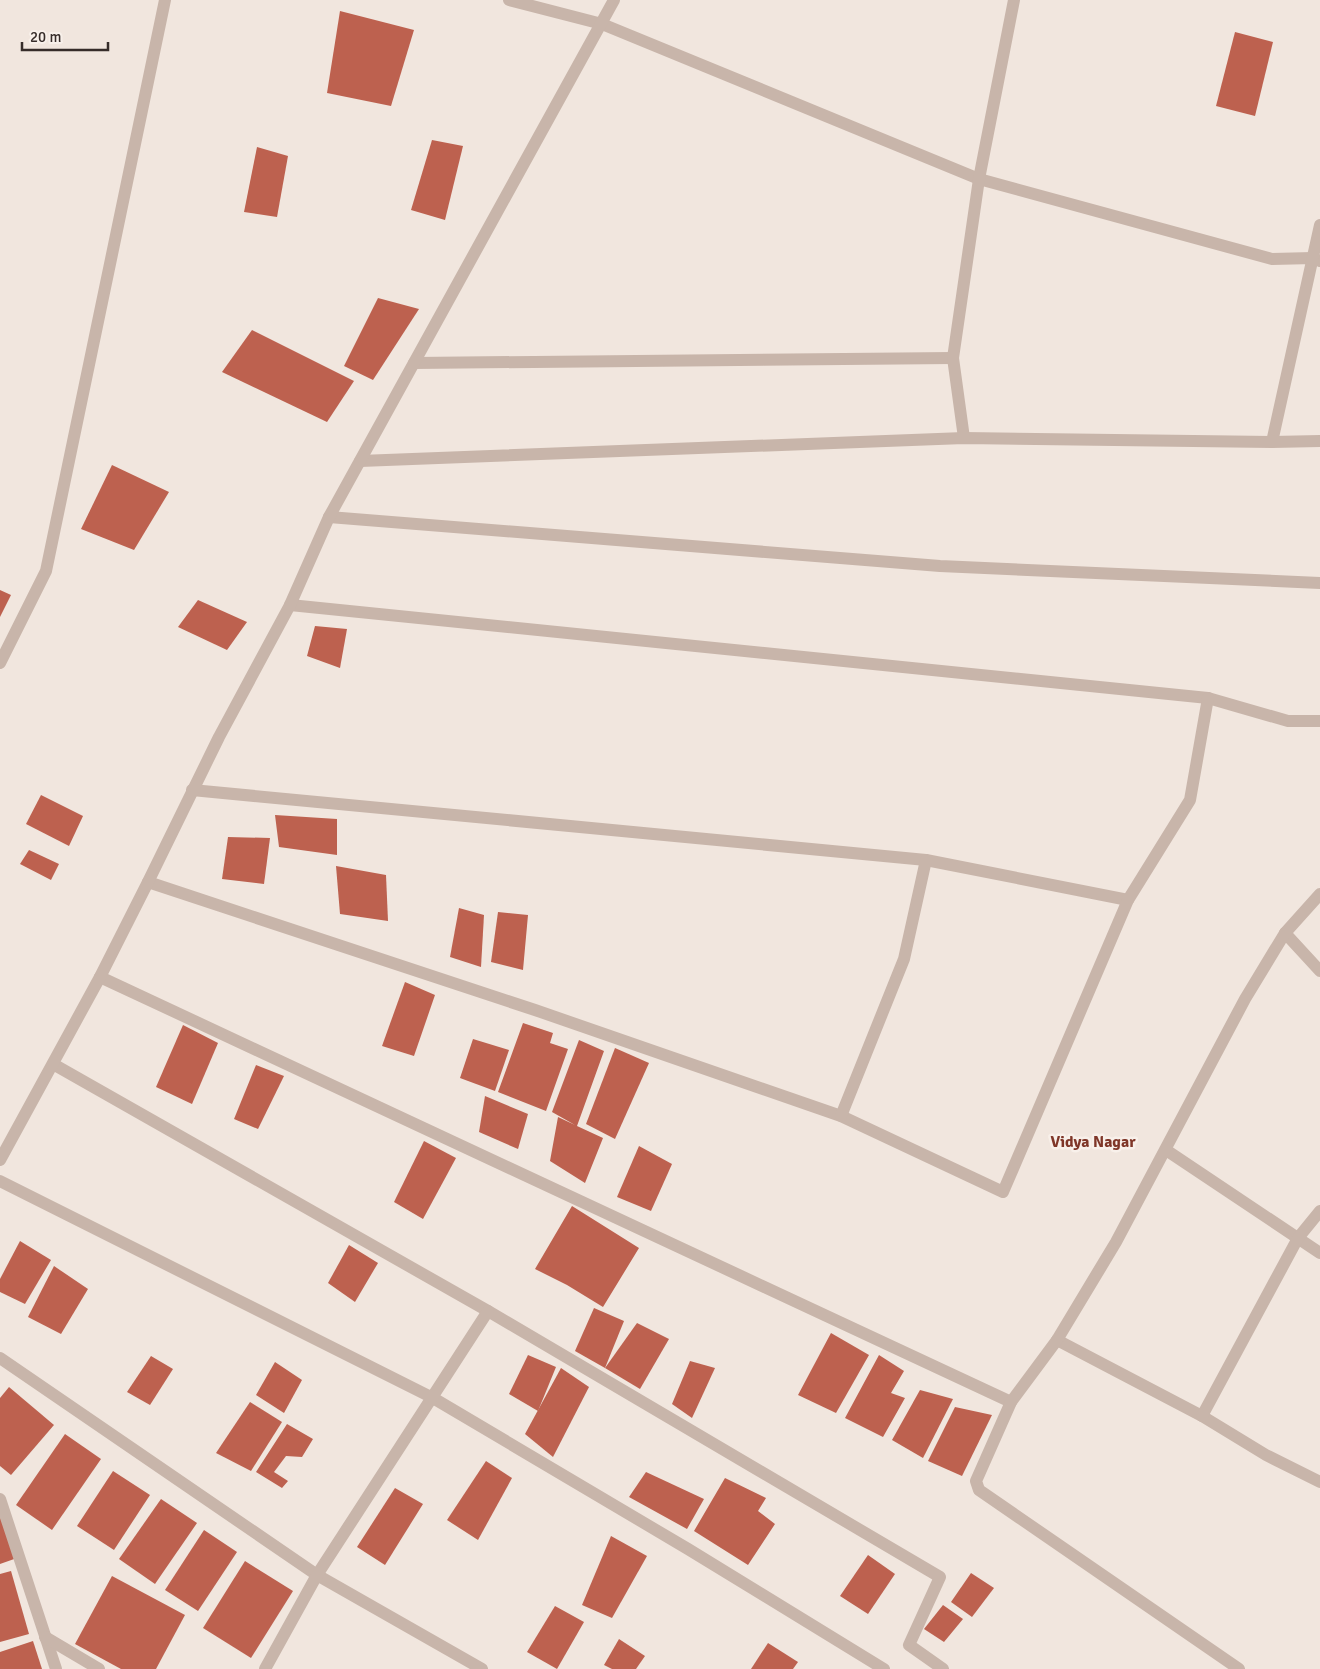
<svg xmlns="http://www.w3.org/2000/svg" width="1320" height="1669" viewBox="0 0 1320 1669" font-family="Signika,sans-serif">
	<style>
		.building { fill: #bd614f }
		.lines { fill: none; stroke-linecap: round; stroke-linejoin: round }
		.street { stroke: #c8b5aa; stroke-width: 12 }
		.labels { text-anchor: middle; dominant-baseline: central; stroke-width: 5; stroke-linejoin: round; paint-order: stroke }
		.neighbourhood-label { font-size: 16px; font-weight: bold; fill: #7f3628; stroke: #f8f0ea }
	</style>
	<rect width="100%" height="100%" fill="#f1e6de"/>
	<!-- building -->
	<g class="building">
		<path d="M340,11L414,30L391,106L327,93Z"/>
		<path d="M1235,32L1273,42L1255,116L1216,106Z"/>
		<path d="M432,140L463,146L445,220L411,210Z"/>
		<path d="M257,147L288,156L277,217L244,212Z"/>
		<path d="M378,298L419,309L373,380L344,366Z"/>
		<path d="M252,330L354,381L327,422L222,372Z"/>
		<path d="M112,465L169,492L134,550L81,529Z"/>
		<path d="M0,590L11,595L0,617Z"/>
		<path d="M198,600L247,622L227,650L178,627Z"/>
		<path d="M315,626L347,629L340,668L307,656Z"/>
		<path d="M41,795L83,816L69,846L26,824Z"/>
		<path d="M275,815L337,819V855L279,847Z"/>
		<path d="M228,837L270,838L264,884L222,879Z"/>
		<path d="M29,850L59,864L51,880L20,864Z"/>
		<path d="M336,866L386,875L388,921L340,914Z"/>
		<path d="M459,908L484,915L481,967L450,957Z"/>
		<path d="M498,912L528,915L523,970L491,962Z"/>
		<path d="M405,982L435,995L414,1056L382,1046Z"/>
		<path d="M523,1023L553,1033L550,1043L568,1049L546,1111L498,1092Z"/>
		<path d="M183,1025L218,1043L192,1104L156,1087Z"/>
		<path d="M473,1039L509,1050L495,1091L460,1078Z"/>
		<path d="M579,1040L604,1051L577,1126L603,1138L585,1183L550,1161L558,1117L575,1125L552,1112Z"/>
		<path d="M615,1048L649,1063L615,1139L586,1124Z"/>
		<path d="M256,1065L284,1076L258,1129L234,1119Z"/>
		<path d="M485,1096L528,1114L518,1149L479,1132Z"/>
		<path d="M424,1141L456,1158L423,1219L394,1202Z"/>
		<path d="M639,1146L672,1164L651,1211L617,1197Z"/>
		<path d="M572,1206L639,1248L603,1307L567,1285L535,1269Z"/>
		<path d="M20,1241L51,1260L25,1304L0,1292V1279Z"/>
		<path d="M349,1245L378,1263L355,1302L328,1283Z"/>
		<path d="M54,1266L88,1289L61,1334L28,1317Z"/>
		<path d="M594,1308L624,1321L605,1368L575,1351Z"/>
		<path d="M637,1323L669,1339L640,1389L605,1368Z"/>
		<path d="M831,1333L869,1355L836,1413L798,1395Z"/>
		<path d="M528,1355L556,1367L538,1411L509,1394Z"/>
		<path d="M879,1355L904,1371L891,1393L905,1398L883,1437L845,1418Z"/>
		<path d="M151,1356L173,1369L150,1405L127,1392Z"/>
		<path d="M690,1361L715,1368L692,1418L672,1404Z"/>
		<path d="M275,1362L302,1380L284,1413L256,1395Z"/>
		<path d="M561,1368L589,1387L553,1457L525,1434Z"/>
		<path d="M9,1387L54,1425L11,1475L0,1466V1398Z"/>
		<path d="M920,1390L953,1399L923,1458L892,1440Z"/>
		<path d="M250,1402L282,1422L251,1471L216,1453Z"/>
		<path d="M955,1407L992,1415L962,1476L928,1461Z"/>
		<path d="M287,1424L313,1439L302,1457L286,1456L274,1472L288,1481L282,1488L256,1472Z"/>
		<path d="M65,1434L101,1459L52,1530L16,1505Z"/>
		<path d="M486,1461L512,1478L478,1540L447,1520Z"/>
		<path d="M113,1471L150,1495L114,1550L77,1526Z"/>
		<path d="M646,1472L704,1499L687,1529L629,1497Z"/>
		<path d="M725,1478L766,1498L758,1511L775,1524L748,1565L694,1531Z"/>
		<path d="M395,1488L423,1504L385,1565L357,1547Z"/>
		<path d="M161,1499L197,1523L155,1584L119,1559Z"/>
		<path d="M0,1516L17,1558L0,1564Z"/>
		<path d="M204,1530L237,1552L198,1611L165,1590Z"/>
		<path d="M611,1536L647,1556L612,1618L582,1605Z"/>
		<path d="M868,1555L895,1574L868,1614L840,1596Z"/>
		<path d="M245,1561L293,1591L251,1658L203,1628Z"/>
		<path d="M11,1571L29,1634L0,1642V1574Z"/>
		<path d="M971,1573L994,1588L972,1617L951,1602Z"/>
		<path d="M112,1576L185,1615L156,1669H121L75,1644Z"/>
		<path d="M943,1605L963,1619L944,1642L924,1629Z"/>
		<path d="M555,1606L584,1622L557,1669L527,1652Z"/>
		<path d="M619,1639L645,1656L636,1669H612L604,1665Z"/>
		<path d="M33,1641L42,1669H0V1652Z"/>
		<path d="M768,1643L798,1662L793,1669H751Z"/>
	</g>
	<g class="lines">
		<!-- street -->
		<g class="street">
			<path d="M509,0L602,24L979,179L1272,259L1313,258L1320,261"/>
			<path d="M414,363L953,358"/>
			<path d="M964,438L953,358L979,179L1014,0"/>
			<path d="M1272,442L1320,225"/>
			<path d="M360,461L964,438L1272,442L1320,441"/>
			<path d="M329,517L940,566L1320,583"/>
			<path d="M290,605L1208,698L1288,721H1320"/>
			<path d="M0,663L46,571L165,0"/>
			<path d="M192,790L926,860L1128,900"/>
			<path d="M148,882L535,1010L841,1116L1003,1192L1128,900L1190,800L1208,698"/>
			<path d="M1285,933L1320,971"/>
			<path d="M100,977L1011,1402"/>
			<path d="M53,1064L488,1311L940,1577L909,1645L943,1669"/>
			<path d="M841,1116L904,959L926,860"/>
			<path d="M1166,1150L1320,1253"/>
			<path d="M0,1160L100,977L148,882L219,737L290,605L329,517L614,0"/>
			<path d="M0,1181L433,1398L688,1549L884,1669"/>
			<path d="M1057,1340L1202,1416L1266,1455L1320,1482"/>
			<path d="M0,1358L317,1575L482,1669"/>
			<path d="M1202,1416L1298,1238L1320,1211"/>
			<path d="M0,1499L56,1669"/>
			<path d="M45,1637L99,1669"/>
			<path d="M265,1669L317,1575L488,1311"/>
			<path d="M1239,1669L979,1490L976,1481L1011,1402L1057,1340L1116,1242L1245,999L1285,933L1320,894"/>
		</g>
	</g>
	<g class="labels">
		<!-- neighbourhood labels -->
		<g class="neighbourhood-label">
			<text x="1093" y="1142">Vidya Nagar</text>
		</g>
	</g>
	<!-- scale -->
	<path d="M22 42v8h86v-8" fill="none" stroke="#362c29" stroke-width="2.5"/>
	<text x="30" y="42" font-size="15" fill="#362c29" stroke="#f8f0ea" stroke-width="4" paint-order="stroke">20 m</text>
</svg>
